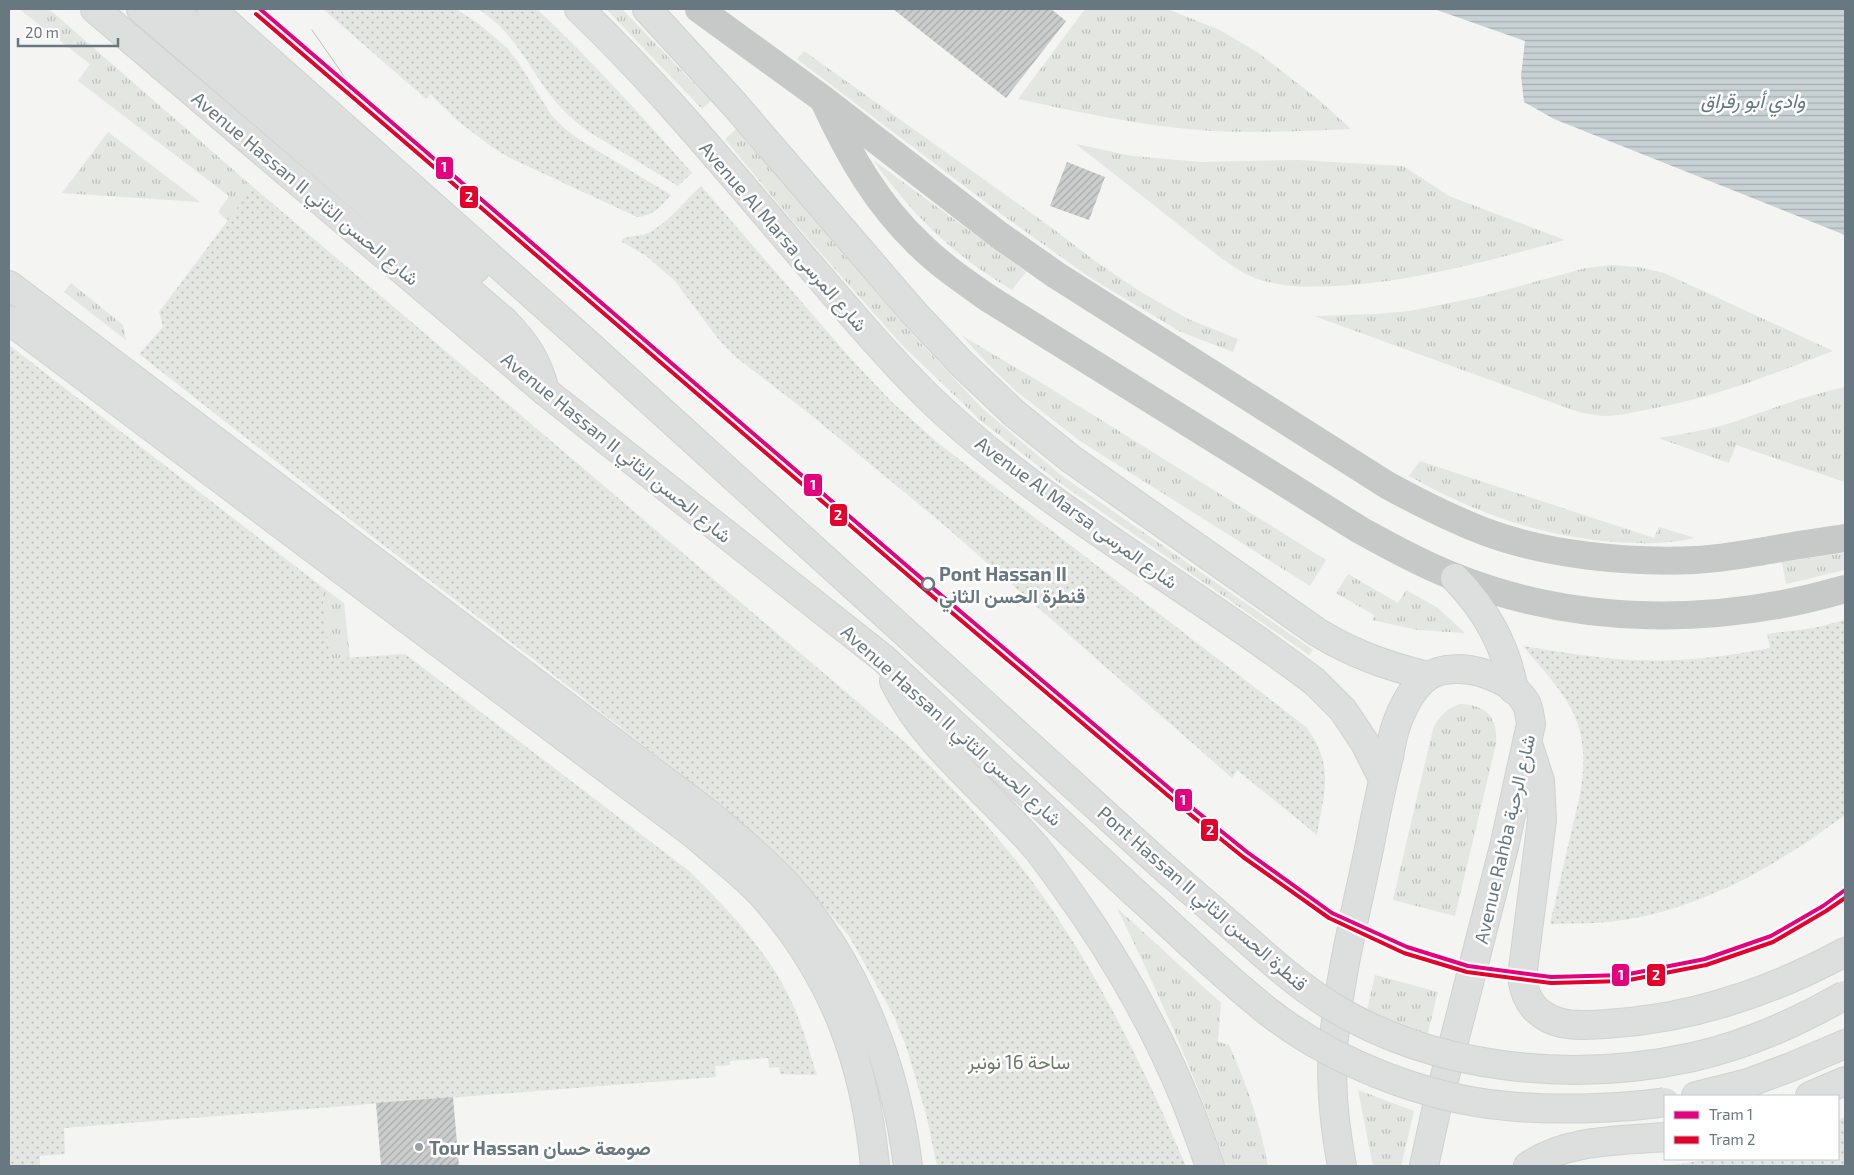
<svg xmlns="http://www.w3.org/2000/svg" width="1854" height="1175" viewBox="0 0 1854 1175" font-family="'Exo 2',Vazirmatn,sans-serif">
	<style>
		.grass { fill: url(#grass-tufts) }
		.park { fill: url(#park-dots) }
		.water { fill: url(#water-rules) }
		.building { fill: url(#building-hatch) }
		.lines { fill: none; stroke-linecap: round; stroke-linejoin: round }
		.secondary-casing { stroke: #d0d1d1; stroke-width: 30 }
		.primary-casing { stroke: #cfd0d0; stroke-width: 30 }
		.highway-casing { stroke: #d0d1d1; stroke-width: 30 }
		.street { stroke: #c7c9c9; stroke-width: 28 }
		.secondary { stroke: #dddede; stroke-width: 28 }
		.primary { stroke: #dddede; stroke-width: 28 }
		.highway { stroke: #dddede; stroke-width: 28 }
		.tram { stroke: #bdbebf; stroke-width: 1 }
		.highway-bridge-casing { stroke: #d0d1d1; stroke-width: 30; stroke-linecap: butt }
		.highway-bridge { stroke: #dddede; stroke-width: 28 }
		.tram-1-casing { stroke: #fff; stroke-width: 8 }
		.tram-2-casing { stroke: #fff; stroke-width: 8 }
		.tram-1 { stroke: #e5007d; stroke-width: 4 }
		.tram-2 { stroke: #e4002b; stroke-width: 4 }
		.stop-dot { fill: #fff; stroke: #677881; stroke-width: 2.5 }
		.poi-dot { fill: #98a3a9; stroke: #fff; stroke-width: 2 }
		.labels { text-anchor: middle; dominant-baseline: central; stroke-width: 5; stroke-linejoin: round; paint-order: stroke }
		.street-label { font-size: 19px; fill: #677881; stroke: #fff }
		.stop-label { font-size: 19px; font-weight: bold; fill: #677881; stroke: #fff; text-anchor: start }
		.park-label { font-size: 19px; fill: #6b7965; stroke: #fff }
		.poi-label { font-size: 19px; font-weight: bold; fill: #677881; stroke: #fff; text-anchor: start }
		.water-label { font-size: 20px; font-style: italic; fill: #63797e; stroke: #fff }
		.line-badge { stroke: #fff; stroke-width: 2 }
		.badge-label { font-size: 14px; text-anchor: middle; font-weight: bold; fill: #fff }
	</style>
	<defs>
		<pattern id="grass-tufts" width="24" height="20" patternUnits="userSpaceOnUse" patternTransform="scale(1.25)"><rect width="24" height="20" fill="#e4e6e1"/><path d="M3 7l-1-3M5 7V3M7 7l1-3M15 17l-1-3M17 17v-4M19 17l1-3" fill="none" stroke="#bdbfbc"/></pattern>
		<pattern id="park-dots" width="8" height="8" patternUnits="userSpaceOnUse" patternTransform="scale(1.25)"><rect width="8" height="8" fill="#e4e6e1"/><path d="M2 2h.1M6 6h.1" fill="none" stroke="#bdbfbc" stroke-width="1.8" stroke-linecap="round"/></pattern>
		<pattern id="water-rules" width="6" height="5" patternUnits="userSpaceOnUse" patternTransform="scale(1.25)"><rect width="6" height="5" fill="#c8d1d3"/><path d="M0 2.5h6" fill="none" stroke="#a6aeb1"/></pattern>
		<pattern id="building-hatch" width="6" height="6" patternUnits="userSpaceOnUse" patternTransform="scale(1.25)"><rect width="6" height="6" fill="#cbcccc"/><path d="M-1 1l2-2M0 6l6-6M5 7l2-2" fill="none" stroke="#a9aaab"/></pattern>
	</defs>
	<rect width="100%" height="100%" fill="#f4f4f3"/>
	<!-- grass -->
	<g class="grass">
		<path d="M19,9H49L253,187L228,221L218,212L229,196L78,81L90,64Z"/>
		<path d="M606,9H622L711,101L702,109Z"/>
		<path d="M1085,9H1167L1220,30L1257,52L1319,100L1351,129C1301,131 1249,134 1199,130C1138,125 1078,112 1018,99Z"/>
		<path d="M804,51L1052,228L1095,261L1141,292L1188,319L1238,339L1233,352L1181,332L1089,277L1001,214L797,59Z"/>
		<path d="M736,129L913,335L983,409L1061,475L1313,650L1309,655L1057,481L980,420L902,345L789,217L725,139Z"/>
		<path d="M108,132L200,202L62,193Z"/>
		<path d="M1076,144L1132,156L1201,162L1298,160L1403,166L1449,196L1565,240C1489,260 1416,282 1336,286C1309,287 1287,288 1261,280C1246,276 1233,266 1221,258Z"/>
		<path d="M873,160L1026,272L1012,290C953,255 913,216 873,160Z"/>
		<path d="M1612,265L1638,267L1664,273L1833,351C1773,374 1713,398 1650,409C1635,412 1619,416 1604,416C1592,415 1581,413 1570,409L1314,316L1375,314L1410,311L1479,297L1586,268Z"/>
		<path d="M71,283L123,325L126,340L64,292Z"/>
		<path d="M961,335L1045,385L1326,560L1310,586L1080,441L1017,392L988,364Z"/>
		<path d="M1845,387V482L1736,445L1729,463L1658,438C1683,434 1709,430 1734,422C1771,409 1807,395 1845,387Z"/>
		<path d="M1420,461L1654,538L1659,527L1695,538C1668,544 1643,544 1615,542C1539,536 1475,513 1409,476Z"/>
		<path d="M1845,553V570L1786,584L1782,562Z"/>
		<path d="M1348,574L1398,603L1406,590L1438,608L1465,633L1418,630L1372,620L1374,615L1336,593Z"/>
		<path d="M321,586L344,603L350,658L330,659Z"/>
		<path d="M1460,704C1486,705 1498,717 1496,744L1455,916L1393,900L1433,729C1440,715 1446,709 1460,704Z"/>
		<path d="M1117,908L1221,1003L1218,1042L1229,1045C1247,1084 1260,1124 1268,1166H1226C1197,1078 1158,992 1117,908Z"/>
		<path d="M1375,975L1438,992L1427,1036L1365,1019Z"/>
		<path d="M1358,1090L1414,1111L1401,1166H1373Z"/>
	</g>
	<!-- park -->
	<g class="park">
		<path d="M323,9H456L479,24L507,48L518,62L552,116L564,128L578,139L671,195C660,207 653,216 637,217L510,158L492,147L459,122L430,94L426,99Z"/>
		<path d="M478,9H537C592,61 642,116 692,173L678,186C658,174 639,162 619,150C599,138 579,127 563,110C531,76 521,37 478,9Z"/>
		<path d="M701,186L851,359L893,403L938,443L1306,727C1335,766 1324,791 1317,835L1237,770L1232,778L944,525L811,415L737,358L719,340L675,281L645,255L622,242V239C631,235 642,237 652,231C669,221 686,200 701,186Z"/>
		<path d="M253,187L907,744C945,780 982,818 1015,859C1087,949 1141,1061 1186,1166H937L927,1118L907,1049L894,1016L849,936L799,878L712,799L541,665L365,531L139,354L163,327L159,312Z"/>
		<path d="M9,345L321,586L330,659L405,654L689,871C732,913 776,960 798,1017C806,1036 810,1056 817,1075L780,1074L779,1067L769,1068L768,1058L730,1061V1065L715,1066L716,1077L64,1128L65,1154L40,1156V1166H9Z"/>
		<path d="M1845,620V815C1775,867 1696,913 1608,922C1589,924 1569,923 1550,924L1580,794C1593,721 1567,698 1523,646C1573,654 1624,663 1675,660C1707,659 1738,654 1770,648L1767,634L1814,628Z"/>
		<path d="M1845,1117V1166H1666L1712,1159H1838V1120Z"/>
	</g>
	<!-- water -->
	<path class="water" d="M1434,9H1845V235L1554,119L1524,102L1521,76L1525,41Z"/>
	<!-- building -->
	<g class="building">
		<path d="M893,9H1051L1066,21L1006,98Z"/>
		<path d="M1067,162L1105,177L1089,220L1050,206Z"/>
		<path d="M453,1097L459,1166H381L376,1103Z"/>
	</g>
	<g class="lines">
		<!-- secondary casing -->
		<g class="secondary-casing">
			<g id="secondary">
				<path d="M9,285L710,815C736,837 763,859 786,884C856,963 895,1062 908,1166"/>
				<path d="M9,320L695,835C718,856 745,875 766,899C835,979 865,1063 875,1166"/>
			</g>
		</g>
		<!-- primary casing -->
		<g class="primary-casing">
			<g id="primary">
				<path d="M579,9C665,91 740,185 818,275C853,316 888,357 926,395C1041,507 1187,584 1315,682L1343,710L1365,743L1383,779"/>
				<path d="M647,9L735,105L913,312L962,364L1015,414L1071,459L1317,632C1353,654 1387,666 1428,676"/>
			</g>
		</g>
		<!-- highway casing -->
		<g class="highway-casing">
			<g id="highway">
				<path d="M95,9L546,392L884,659L1134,892"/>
				<path d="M141,9L504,321C525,342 538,362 545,391"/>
				<path d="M171,9L475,269"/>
				<path d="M211,9L580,337L1160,864"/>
				<path d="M1455,578C1486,610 1506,645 1514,690"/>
				<path d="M894,681C925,746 993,796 1039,851C1048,863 1057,875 1066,888C1113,953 1154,1024 1185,1099C1194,1121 1202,1144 1210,1166"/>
				<path d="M1528,744L1540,781L1542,820L1522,977C1524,993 1529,1006 1543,1015C1562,1028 1585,1025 1606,1024C1690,1019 1771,992 1845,952"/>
				<path d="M1696,1096L1748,1083L1791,1067L1845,1044"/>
				<path d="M1810,1096L1845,1081"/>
				<path d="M1342,1166C1335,1128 1330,1089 1333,1050C1338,982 1355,916 1369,849C1375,818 1381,787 1389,757C1391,745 1393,732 1398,720C1404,705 1413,687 1427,677C1443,666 1468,668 1486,674C1501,679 1519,689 1527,705C1529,710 1530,718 1531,724L1504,847L1436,1111L1424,1166"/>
				<path d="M1528,1166C1567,1139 1620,1141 1665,1137"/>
			</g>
		</g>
		<!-- street -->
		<g class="street">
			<path d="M699,9L823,99L999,235L1056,275L1387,485C1418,502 1450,518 1483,531C1546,555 1628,563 1695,560C1721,559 1746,554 1770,550C1795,545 1820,542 1845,538"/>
			<path d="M825,103C849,155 877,204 919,244C940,265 964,281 988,298L1360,530C1391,547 1422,564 1455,577C1578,626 1719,626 1845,589"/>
		</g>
		<!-- secondary -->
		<use href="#secondary" class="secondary"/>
		<!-- primary -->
		<use href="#primary" class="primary"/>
		<!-- highway -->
		<use href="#highway" class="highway"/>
		<!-- tram -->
		<path class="tram" d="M312,30L353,89"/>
		<!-- highway-bridge casing -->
		<g class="highway-bridge-casing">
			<g id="highway-bridge">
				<path d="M1160,864C1188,888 1216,913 1244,937C1272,962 1299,986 1331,1006C1437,1071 1574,1083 1693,1057C1747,1045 1798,1022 1845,995"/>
				<path d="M1134,892C1179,932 1222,976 1270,1013C1333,1062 1426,1099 1507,1106C1537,1109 1567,1109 1597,1108C1620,1107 1643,1106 1665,1102"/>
			</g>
		</g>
		<!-- highway-bridge -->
		<use href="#highway-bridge" class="highway-bridge"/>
		<!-- tram-1 casing -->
		<g class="tram-1-casing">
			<path id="tram-1" d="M260,9L928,584L1195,810L1247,852L1332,913L1407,947L1468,966L1551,977L1624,975L1705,959L1771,936L1823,906L1845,890"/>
		</g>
		<!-- tram-2 casing -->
		<g class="tram-2-casing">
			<path id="tram-2" d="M256,14L924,589L1191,815L1243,857L1329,918L1404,953L1467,972L1551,983L1624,981L1706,965L1773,942L1826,911L1845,898"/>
		</g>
		<!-- tram-1 -->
		<use href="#tram-1" class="tram-1"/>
		<!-- tram-2 -->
		<use href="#tram-2" class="tram-2"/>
	</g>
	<!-- markers -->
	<circle class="stop-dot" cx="928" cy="584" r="6"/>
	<circle class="poi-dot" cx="419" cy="1147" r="5"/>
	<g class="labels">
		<!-- street labels -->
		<g class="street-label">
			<text transform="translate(306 188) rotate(40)">Avenue Hassan II شارع الحسن الثاني</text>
			<text transform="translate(784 236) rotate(49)">Avenue Al Marsa شارع المرسى</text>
			<text transform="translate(617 447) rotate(39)">Avenue Hassan II شارع الحسن الثاني</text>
			<text transform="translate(1077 512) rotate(36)">Avenue Al Marsa شارع المرسى</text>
			<text transform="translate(952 725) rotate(42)">Avenue Hassan II شارع الحسن الثاني</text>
			<text transform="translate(1504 839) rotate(-77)">Avenue Rahba شارع الرحبة</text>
			<text transform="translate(1203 898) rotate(41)">Pont Hassan II قنطرة الحسن الثاني</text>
		</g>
		<!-- stop labels -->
		<g class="stop-label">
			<text x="939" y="573">Pont Hassan II<tspan x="939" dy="22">قنطرة الحسن الثاني</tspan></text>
		</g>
		<!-- park labels -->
		<g class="park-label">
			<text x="1019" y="1061">ساحة 16 نونبر</text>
		</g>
		<!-- poi labels -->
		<g class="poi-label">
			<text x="429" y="1147">Tour Hassan صومعة حسان</text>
		</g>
		<!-- water labels -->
		<g class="water-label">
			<text x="1753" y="100">وادي أبو رقراق</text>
		</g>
	</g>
	<g class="line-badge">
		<rect x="435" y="156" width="19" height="24" rx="5" fill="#e5007d"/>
		<rect x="459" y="185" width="20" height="24" rx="5" fill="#e4002b"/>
		<rect x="803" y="473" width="20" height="24" rx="5" fill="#e5007d"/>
		<rect x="829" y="503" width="19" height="24" rx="5" fill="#e4002b"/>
		<rect x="1174" y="788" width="19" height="24" rx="5" fill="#e5007d"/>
		<rect x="1200" y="818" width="19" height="24" rx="5" fill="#e4002b"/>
		<rect x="1646" y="963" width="20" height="24" rx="5" fill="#e4002b"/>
		<rect x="1611" y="963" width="19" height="24" rx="5" fill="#e5007d"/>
	</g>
	<g class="badge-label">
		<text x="444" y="172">1</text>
		<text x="469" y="202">2</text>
		<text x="813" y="490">1</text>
		<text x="838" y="520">2</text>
		<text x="1183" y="805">1</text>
		<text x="1210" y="835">2</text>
		<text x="1656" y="980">2</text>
		<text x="1621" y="980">1</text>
	</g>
	<!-- border -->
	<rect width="1854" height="1175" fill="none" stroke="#677881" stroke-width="20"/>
	<!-- legend -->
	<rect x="1664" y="1095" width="175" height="65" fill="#ffffff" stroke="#c2c9cd"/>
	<rect x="1674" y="1111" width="25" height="8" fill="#e5007d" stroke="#c2c9cd"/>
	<text x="1709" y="1120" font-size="15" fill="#677881">Tram 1</text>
	<rect x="1674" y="1136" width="25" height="8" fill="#e4002b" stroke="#c2c9cd"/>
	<text x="1709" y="1145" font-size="15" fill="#677881">Tram 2</text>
	<!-- scale -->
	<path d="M18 38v8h100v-8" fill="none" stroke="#677881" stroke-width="2.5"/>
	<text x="25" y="38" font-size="15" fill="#677881" stroke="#ffffff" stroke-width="4" paint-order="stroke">20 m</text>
</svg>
